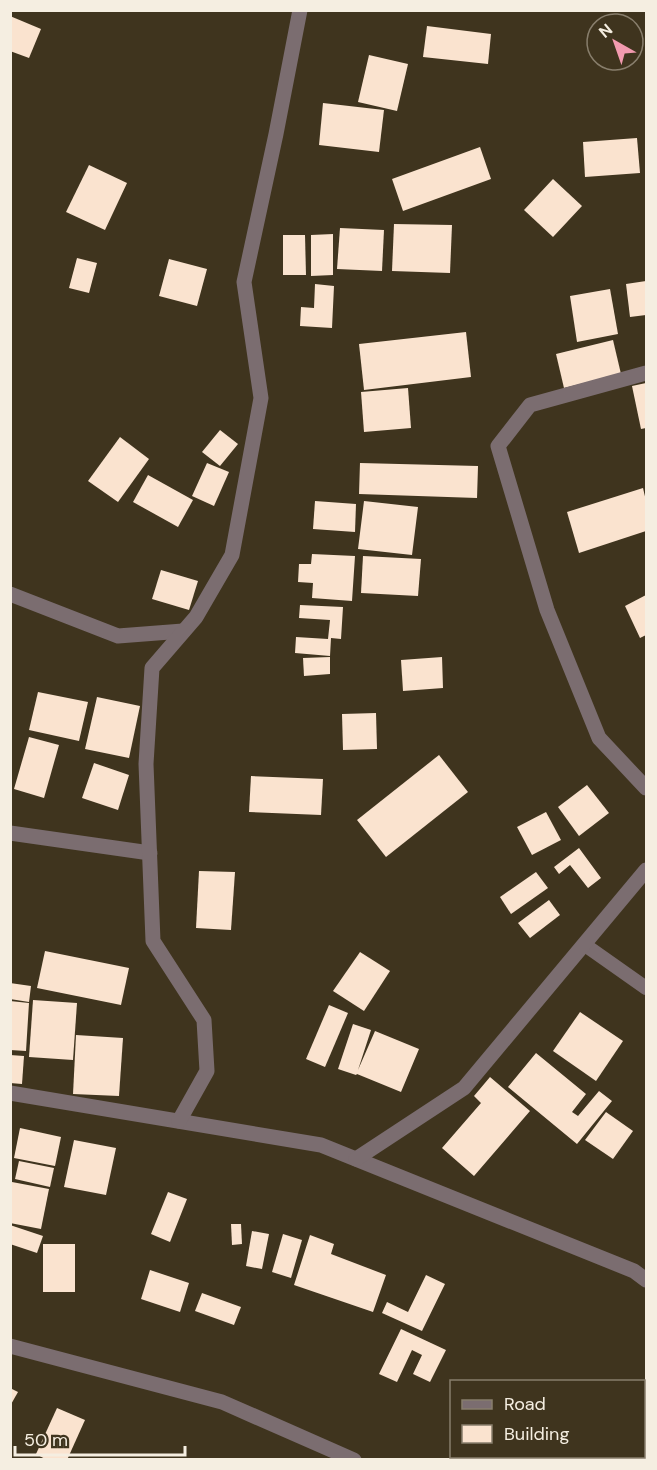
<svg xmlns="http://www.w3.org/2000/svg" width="657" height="1470" viewBox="0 0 657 1470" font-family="'DM Sans',sans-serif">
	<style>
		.building { fill: #fae3cf }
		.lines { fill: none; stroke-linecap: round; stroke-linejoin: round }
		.lane { stroke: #7b6d70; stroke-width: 14 }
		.street { stroke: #7b6d70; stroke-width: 15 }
	</style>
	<rect width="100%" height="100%" fill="#3f341e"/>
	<!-- building -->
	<g class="building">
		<path d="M10,16L41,29L29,58L10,51Z"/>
		<path d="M427,26L491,34L488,64L423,57Z"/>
		<path d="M369,55L408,64L397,111L358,102Z"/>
		<path d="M323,103L384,110L379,152L319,145Z"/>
		<path d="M637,138L640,173L585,177L583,142Z"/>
		<path d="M480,147L491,179L403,211L392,179Z"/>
		<path d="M89,165L127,183L105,230L66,212Z"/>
		<path d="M553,179L582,206L553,237L524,210Z"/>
		<path d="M394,224L452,225L450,273L392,271Z"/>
		<path d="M340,228L384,230L382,271L337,269Z"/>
		<path d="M333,234V275L311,276V235Z"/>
		<path d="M283,235H305L306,275H283Z"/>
		<path d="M77,258L97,263L89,293L69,288Z"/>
		<path d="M169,259L207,269L197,306L159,296Z"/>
		<path d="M646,281V315L630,317L626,284Z"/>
		<path d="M315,284L334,286L332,328L300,326L301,307L314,308Z"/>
		<path d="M610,289L618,334L577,342L570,296Z"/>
		<path d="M466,332L471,377L364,390L359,344Z"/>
		<path d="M613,340L621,374L564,388L556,354Z"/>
		<path d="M646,383V428L641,429L632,386Z"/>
		<path d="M408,388L411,428L364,432L361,392Z"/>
		<path d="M220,430L238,444L220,466L202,452Z"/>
		<path d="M120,437L149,459L118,502L88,481Z"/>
		<path d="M207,463L229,472L214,506L192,496Z"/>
		<path d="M360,463L478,466L477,498L359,494Z"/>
		<path d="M148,475L193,500L178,527L133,502Z"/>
		<path d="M643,488L646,501V531L579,553L567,512Z"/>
		<path d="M315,501L356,504L355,532L313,529Z"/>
		<path d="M364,501L418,507L412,555L358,549Z"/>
		<path d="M312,554L355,556L352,601L312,598L313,583L298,582L299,564H311Z"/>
		<path d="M363,556L421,559L418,596L361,593Z"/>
		<path d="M161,570L198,581L189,610L152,599Z"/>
		<path d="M646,595V635L640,638L625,606Z"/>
		<path d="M300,605L343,607L341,639L331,638L330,656L295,653L296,637L328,639L330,620L299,618Z"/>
		<path d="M330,657V674L304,676L303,658Z"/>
		<path d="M442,657L443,688L403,691L401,660Z"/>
		<path d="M38,692L88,702L79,741L29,730Z"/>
		<path d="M97,697L140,706L129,758L85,749Z"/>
		<path d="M376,713L377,749L343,750L342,714Z"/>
		<path d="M29,737L59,745L44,798L14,789Z"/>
		<path d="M439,755L468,792L386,857L357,820Z"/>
		<path d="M94,763L129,775L118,810L82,798Z"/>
		<path d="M251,776L323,779L321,815L249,812Z"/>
		<path d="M587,785L609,813L579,836L558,807Z"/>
		<path d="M546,812L561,840L532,855L517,827Z"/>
		<path d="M579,848L601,878L588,888L570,865L559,874L554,867Z"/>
		<path d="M199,871L235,872L231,930L196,928Z"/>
		<path d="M536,872L548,888L511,914L500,897Z"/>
		<path d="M549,900L560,915L530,938L518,923Z"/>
		<path d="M45,951L129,968L121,1005L37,988Z"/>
		<path d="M360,952L390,971L364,1011L333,991Z"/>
		<path d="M10,983L31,986L29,1002L10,999Z"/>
		<path d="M33,1000L77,1003L73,1060L29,1057Z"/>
		<path d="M10,1001L29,1003L26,1051L10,1050Z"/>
		<path d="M329,1005L348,1013L325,1067L306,1059Z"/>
		<path d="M580,1012L623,1041L596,1081L553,1051Z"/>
		<path d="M353,1024L371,1030L358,1070L375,1031L419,1049L401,1092L357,1074L356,1075L338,1069Z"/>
		<path d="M76,1035L123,1038L119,1096L73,1094Z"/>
		<path d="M536,1053L586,1094L572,1112L578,1116L599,1091L612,1101L577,1144L508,1087Z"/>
		<path d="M10,1055L24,1056L22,1084L10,1083Z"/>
		<path d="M490,1077L530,1111L474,1176L442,1148L481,1103L474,1096Z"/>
		<path d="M606,1112L633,1131L613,1159L585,1140Z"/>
		<path d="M20,1128L61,1137L55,1166L14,1158Z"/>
		<path d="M74,1140L116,1148L106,1195L64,1187Z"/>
		<path d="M19,1161L54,1168L50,1187L15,1179Z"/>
		<path d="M12,1182L49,1189L41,1229L10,1223Z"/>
		<path d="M168,1192L187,1199L170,1242L151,1234Z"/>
		<path d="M231,1224H241L242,1244L232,1245Z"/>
		<path d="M10,1225L43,1236L37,1253L10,1244Z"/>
		<path d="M252,1231L269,1234L262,1269L246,1266Z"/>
		<path d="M283,1234L302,1240L291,1278L272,1272Z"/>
		<path d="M310,1235L334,1244L331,1254L386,1275L373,1312L294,1285Z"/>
		<rect x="43" y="1244" width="32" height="48"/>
		<path d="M150,1270L189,1283L180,1312L141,1299Z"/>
		<path d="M426,1275L445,1284L422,1331L382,1313L387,1302L408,1312Z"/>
		<path d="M202,1293L241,1307L234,1325L195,1311Z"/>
		<path d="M401,1329L446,1350L430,1382L413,1374L422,1355L412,1350L397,1382L379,1374Z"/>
		<path d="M10,1388L18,1392L10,1406Z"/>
		<path d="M57,1408L85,1420L67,1460H47L36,1454Z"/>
		<path d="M597,1456H615L617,1460H593Z"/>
	</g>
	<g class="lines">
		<!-- lane -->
		<path class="lane" d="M585,945L646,988"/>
		<!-- street -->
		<g class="street">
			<path d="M646,373L530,405L498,446L547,610L599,738L646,788"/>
			<path d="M10,594L118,636L183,631"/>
			<path d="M10,833L150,853"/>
			<path d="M10,1093L321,1145L634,1271L646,1280"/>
			<path d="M179,1121L207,1071L204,1020L153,941L146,764L152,668L196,617L232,555L261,398L244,282L276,134L300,10"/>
			<path d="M356,1159L464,1088L646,870"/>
			<path d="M10,1346L222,1402L354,1460"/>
		</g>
	</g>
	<!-- border -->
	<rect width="657" height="1470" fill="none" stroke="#f5eee1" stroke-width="24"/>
	<!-- legend -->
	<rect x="450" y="1380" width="195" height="78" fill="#3f341e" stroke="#887e6c" stroke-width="1.5"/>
	<rect x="462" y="1400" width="30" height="9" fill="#7b6d70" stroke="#887e6c" stroke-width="1.5"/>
	<text x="504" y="1410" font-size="18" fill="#f5eee1">Road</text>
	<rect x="462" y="1425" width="30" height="18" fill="#fae3cf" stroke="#887e6c" stroke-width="1.5"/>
	<text x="504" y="1440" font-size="18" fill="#f5eee1">Building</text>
	<!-- north arrow -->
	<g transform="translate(615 42) rotate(320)"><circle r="28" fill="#3f341e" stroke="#887e6c" stroke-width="1.5"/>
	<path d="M0-4.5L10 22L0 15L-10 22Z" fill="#f29aaf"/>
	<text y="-9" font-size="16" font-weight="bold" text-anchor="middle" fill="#f5eee1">N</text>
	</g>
	<!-- scale -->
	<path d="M15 1446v9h170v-9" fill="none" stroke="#f5eee1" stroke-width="3"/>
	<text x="24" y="1446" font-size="18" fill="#f5eee1" stroke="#3f341e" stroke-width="4.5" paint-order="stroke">50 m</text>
</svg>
